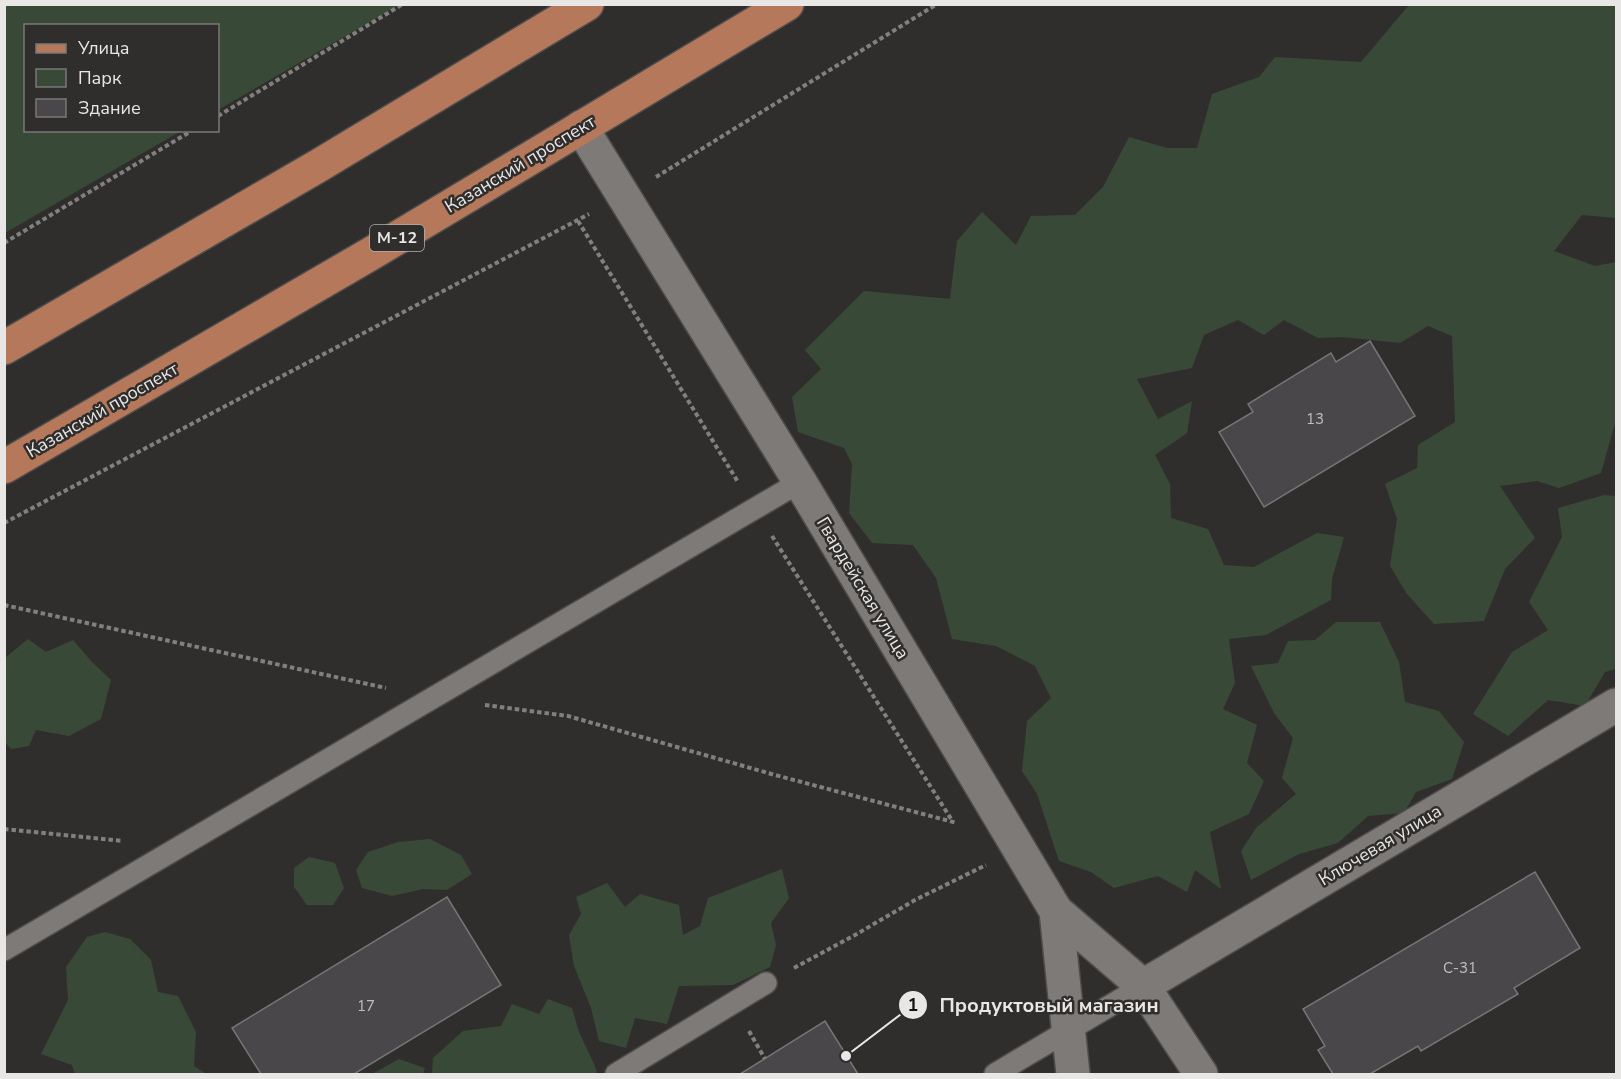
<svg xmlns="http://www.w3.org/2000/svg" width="1621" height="1079" viewBox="0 0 1621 1079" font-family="'Nunito Sans',sans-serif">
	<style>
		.green { fill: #394938 }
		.building { fill: #49474a; stroke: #767476; stroke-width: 1.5 }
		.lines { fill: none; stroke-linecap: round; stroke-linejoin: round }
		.lane-casing { stroke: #4e4c4b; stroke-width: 24 }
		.street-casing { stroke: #4e4c4b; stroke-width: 36 }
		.secondary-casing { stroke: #4e4c4b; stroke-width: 36 }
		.primary-casing { stroke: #4e4c4b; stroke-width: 36 }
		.path { stroke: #81807e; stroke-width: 4; stroke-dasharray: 4.5 3; stroke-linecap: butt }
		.lane { stroke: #7d7a78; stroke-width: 21 }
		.street { stroke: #7d7a78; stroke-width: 33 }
		.secondary { stroke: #7d7a78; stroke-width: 33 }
		.primary { stroke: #b5785b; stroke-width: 33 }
		.labels { text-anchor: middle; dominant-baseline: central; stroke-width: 5; stroke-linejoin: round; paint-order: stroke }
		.number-label { font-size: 15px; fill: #c0bfbf }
		.shield { fill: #302e2c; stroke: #b1b0ae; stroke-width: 1.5 }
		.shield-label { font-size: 16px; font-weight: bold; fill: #e8e7e6 }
		.street-label { font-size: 18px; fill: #e8e7e6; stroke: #302e2c }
		.leader { fill: none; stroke: #e8e7e6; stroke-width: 2 }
		.callout-dot { fill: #e8e7e6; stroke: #302e2c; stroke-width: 2 }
		.mark-label { font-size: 18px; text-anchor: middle; font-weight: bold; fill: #111 }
		.callout-label { font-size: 20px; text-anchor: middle; font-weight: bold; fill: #e8e7e6; stroke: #302e2c; stroke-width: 5; stroke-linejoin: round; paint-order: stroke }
	</style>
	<rect width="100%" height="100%" fill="#302e2c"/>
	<!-- green -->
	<g class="green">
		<path d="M5,4H399V5L218,110V26H26V130L181,131L5,233Z"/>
		<path d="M1409,5H1616V218L1582,215L1554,251L1595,266L1616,262V420L1601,473L1559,488L1537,481L1500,486L1535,538L1505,569L1484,621L1434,624L1407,594L1390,566L1397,519L1385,484L1417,468L1418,445L1455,422L1452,336L1428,326L1400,343L1343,337L1318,338L1284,320L1264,335L1238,320L1204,335L1192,368L1137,379L1158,419L1192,401L1187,433L1155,455L1170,484L1171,518L1208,529L1224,565L1254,567L1317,533L1344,537L1332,579L1331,600L1266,635L1229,639L1235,683L1223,709L1257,725L1247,763L1264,781L1249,814L1210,832L1221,889L1195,870L1187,892L1158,876L1114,888L1091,872L1059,861L1037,794L1022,771L1027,721L1051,698L1035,666L996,646L952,639L936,578L913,545L872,543L849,513L852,464L844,448L798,432L792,397L821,369L805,350L864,291L950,299L957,241L982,212L1016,245L1031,216L1075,215L1103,187L1129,137L1167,148H1197L1212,94L1259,77L1275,57L1361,62Z"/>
		<path d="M1604,495L1616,496V669L1605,672L1585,706L1548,700L1508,736L1473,714L1512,652L1548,630L1529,602L1562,537L1558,508Z"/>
		<path d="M1336,622H1380L1399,662L1405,702L1439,711L1464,742L1452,779L1416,792L1404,813L1368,816L1338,843L1299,854L1251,880L1241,851L1256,828L1296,794L1282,778L1293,738L1274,713L1251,666L1278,663L1288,641L1315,640Z"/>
		<path d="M28,639L46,652L73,640L92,662L111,680L101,719L69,736L36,730L29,746L11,749L5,742V658Z"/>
		<path d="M430,839L461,855L472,874L447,890L423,889L392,896L362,888L356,870L368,852L398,842Z"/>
		<path d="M309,857L335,863L344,888L333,905H307L294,887V868Z"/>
		<path d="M782,869L789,898L771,923L776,945L770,967L733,985L679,986L667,1024L635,1018L626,1048L599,1041L591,1008L574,966L569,935L581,914L576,897L607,883L625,907L640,894L679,905L683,935L700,926L708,898Z"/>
		<path d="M105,932L130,939L151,960L158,992L178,996L196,1032L194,1066L206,1074H75L72,1065L41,1054L68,1000L66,967L87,937Z"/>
		<path d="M548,999L572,1008L579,1032L595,1066L597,1074H432L433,1058L463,1031L501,1026L512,1004L539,1014Z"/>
		<path d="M399,1059L425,1068L423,1074H372Z"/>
	</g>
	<!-- building -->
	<g class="building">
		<path d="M1370,341L1415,416L1264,507L1219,432L1253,412L1248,404L1331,353L1336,362Z"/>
		<path d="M1535,872L1580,948L1514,988L1518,994L1421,1051L1418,1046L1370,1074H1333L1318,1050L1325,1046L1303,1009Z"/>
		<path d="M447,897L501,985L354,1074H261L232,1028Z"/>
		<path d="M825,1021L858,1074H740Z"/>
	</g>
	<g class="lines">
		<!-- lane casing -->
		<g class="lane-casing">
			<g id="lane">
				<path d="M4,950L800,482"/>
				<path d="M616,1074L766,983"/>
				<path d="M995,1074L1143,986"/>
			</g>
		</g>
		<!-- street casing -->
		<g class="street-casing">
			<g id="street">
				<path d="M1056,911L1143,986L1201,1074"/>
				<path d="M1143,986L1616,705"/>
			</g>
		</g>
		<!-- secondary casing -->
		<g class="secondary-casing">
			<path id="secondary" d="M581,127L800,482L1056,911L1073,1074"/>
		</g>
		<!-- primary casing -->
		<g class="primary-casing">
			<g id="primary">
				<path d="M4,348L318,166L587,4"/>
				<path d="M4,467L372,253L787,4"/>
			</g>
		</g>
		<!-- path -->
		<g class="path">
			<path d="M218,116L403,4"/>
			<path d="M656,177L937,4"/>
			<path d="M578,221L738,482"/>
			<path d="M4,243L193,130"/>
			<path d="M4,523L589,214"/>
			<path d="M772,536L953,822"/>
			<path d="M4,605L386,688"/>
			<path d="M485,705L568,716L775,775L957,823"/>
			<path d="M4,829L123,841"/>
			<path d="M794,968L855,935L915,900L986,865"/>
			<path d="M749,1031L765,1059"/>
		</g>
		<!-- lane -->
		<use href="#lane" class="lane"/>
		<!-- street -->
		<use href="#street" class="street"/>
		<!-- secondary -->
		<use href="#secondary" class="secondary"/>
		<!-- primary -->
		<use href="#primary" class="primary"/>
	</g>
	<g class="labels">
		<!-- number labels -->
		<g class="number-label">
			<text x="1315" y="419">13</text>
			<text x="1460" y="968">С-31</text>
			<text x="366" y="1006">17</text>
		</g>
		<!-- shield labels -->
		<rect class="shield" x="370" y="225" width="54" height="26" rx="4.5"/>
		<g class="shield-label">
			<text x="397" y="238">М-12</text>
		</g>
		<!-- street labels -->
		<g class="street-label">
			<text transform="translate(520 164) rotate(-31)">Казанский проспект</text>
			<text transform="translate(102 410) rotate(-30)">Казанский проспект</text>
			<text transform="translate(863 588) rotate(59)">Гвардейская улица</text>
			<text transform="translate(1380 845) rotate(-31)">Ключевая улица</text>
		</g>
	</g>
	<!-- callouts -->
	<path class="leader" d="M846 1056L913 1005"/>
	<g class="callout-dot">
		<circle cx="846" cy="1056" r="6"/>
		<circle cx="913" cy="1005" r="15"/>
	</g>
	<g class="mark-label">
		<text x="913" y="1011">1</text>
	</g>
	<g class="callout-label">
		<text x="1049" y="1012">Продуктовый магазин</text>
	</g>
	<!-- border -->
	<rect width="1621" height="1079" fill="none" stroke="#e8e7e6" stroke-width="12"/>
	<!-- legend -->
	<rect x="24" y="24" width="195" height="108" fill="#302e2c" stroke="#7a7876" stroke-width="1.5"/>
	<rect x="36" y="44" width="30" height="9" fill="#b5785b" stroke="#7a7876" stroke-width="1.5"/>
	<text x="78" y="54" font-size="18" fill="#e8e7e6">Улица</text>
	<rect x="36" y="69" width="30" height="18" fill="#394938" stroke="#7a7876" stroke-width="1.5"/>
	<text x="78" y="84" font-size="18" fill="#e8e7e6">Парк</text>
	<rect x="36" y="99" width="30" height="18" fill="#49474a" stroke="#7a7876" stroke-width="1.5"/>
	<text x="78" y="114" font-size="18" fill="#e8e7e6">Здание</text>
</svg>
